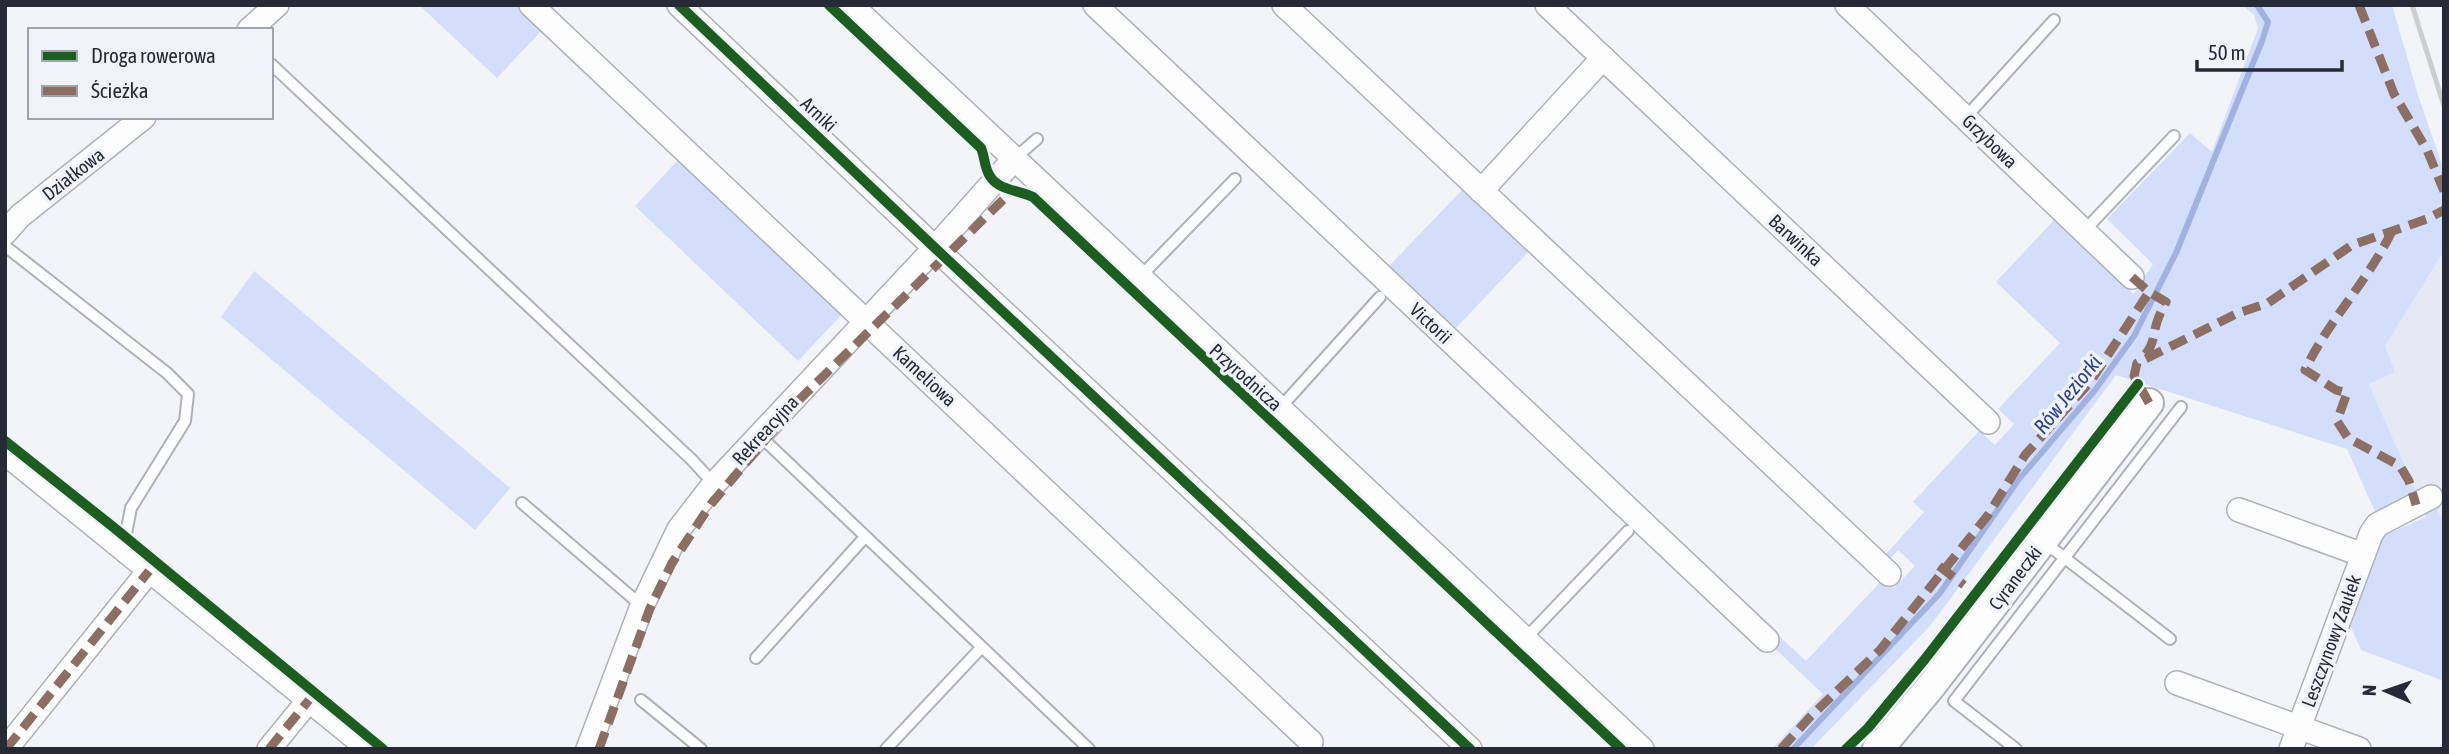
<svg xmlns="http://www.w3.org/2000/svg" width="2449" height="754" viewBox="0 0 2449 754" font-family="'Asap Condensed',sans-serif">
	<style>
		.built { fill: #e5e9f4 }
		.green { fill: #d3defb }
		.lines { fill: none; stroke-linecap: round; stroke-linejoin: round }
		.stream { stroke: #a1b2e1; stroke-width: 6 }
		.service-casing { stroke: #aeb1b8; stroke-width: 14 }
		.minor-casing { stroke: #aeb1b8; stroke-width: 26 }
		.tertiary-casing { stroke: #aeb1b8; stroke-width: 32 }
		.service { stroke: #fdfdfe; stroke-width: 10 }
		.minor { stroke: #fdfdfe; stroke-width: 23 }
		.tertiary { stroke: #fdfdfe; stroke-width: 28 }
		.rail { stroke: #cdcdce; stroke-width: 5 }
		.quiet { stroke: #8d6e63; stroke-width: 9; stroke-dasharray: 18 9; stroke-linecap: butt }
		.cycleway-casing { stroke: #f0f3f9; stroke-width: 15 }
		.cycleway { stroke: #1b5e20; stroke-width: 10 }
		.labels { text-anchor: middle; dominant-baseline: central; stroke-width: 7; stroke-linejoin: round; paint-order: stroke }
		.street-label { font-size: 19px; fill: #262a36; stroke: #f0f3f9 }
		.water-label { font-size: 21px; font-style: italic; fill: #2c428f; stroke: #f0f3f9 }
	</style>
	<rect width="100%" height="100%" fill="#f2f4f7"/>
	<!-- built -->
	<path class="built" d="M2444,251V524L2435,505L2416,492L2369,384L2395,372L2385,346Z"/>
	<!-- green -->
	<g class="green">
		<path d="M419,5H518L543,29L497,78Z"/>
		<path d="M2242,5H2392L2418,95L2444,171V251L2385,346L2395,372L2369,384L2416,492L2376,514L2347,449L2116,375L1930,626L1811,749H1772L1823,694L1771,645L1779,636L1806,661L1883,579L1894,588L1915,566L1898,550L1888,561L1884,556L1924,512L1913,502L1979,431L1995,445L2014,424L1998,409L2060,343L1996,282L2054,220L2134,294L2153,264L2107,219L2190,133L2212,152L2258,28L2254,15Z"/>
		<path d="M680,158L843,313L798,361L635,206Z"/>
		<path d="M1466,186L1531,249L1454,330L1388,267Z"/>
		<path d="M254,271L510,488L475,530L221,317Z"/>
		<path d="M2435,505L2444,524V681L2361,650L2349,623L2381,537L2426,517L2423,509Z"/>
	</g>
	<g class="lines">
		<!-- stream -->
		<path class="stream" d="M1793,749L1940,593L2019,479L2095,390L2134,336L2176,253L2262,41L2268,22L2257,5"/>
		<!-- service casing -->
		<g class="service-casing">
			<g id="service">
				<path d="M271,64L692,460L714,484"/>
				<path d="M1965,118L2054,20"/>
				<path d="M1015,158L1037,139"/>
				<path d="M2084,231L2174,136"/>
				<path d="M5,246L167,373L188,394L185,421L131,508L123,549"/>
				<path d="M1140,277L1235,179"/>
				<path d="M1280,408L1380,297"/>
				<path d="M759,435L1089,749"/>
				<path d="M522,503L642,606"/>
				<path d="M2044,542L2170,639"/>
				<path d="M1525,639L1628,531"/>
				<path d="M756,658L865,537"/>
				<path d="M641,700L701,749"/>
				<path d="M886,749L981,648"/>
				<path d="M2016,749L1954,701L2181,407"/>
			</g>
		</g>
		<!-- minor casing -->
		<g class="minor-casing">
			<g id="minor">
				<path d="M531,5L1311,742"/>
				<path d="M679,5L935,248L1470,749"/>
				<path d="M851,5L1642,749"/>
				<path d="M1095,5L1767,640"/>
				<path d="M1284,5L1889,574"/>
				<path d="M1547,5L1988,422"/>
				<path d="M1847,5L2132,277"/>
				<path d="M249,30L277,5"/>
				<path d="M1481,191L1603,58"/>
				<path d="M5,233L20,216L144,117"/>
				<path d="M5,453L369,749"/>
				<path d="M2239,510L2363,555"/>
				<path d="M2177,683L2359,749"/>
				<path d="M6,749L149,571"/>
				<path d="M269,749L309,700"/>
				<path d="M588,749L642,606L679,529L714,484L935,248L1015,158"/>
				<path d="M2291,749L2371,534L2377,525L2431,497"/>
			</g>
		</g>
		<!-- tertiary casing -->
		<g class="tertiary-casing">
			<path id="tertiary" d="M1877,749L1888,738L1932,685L2149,403"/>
		</g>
		<!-- service -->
		<use href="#service" class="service"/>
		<!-- minor -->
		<use href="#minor" class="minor"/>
		<!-- tertiary -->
		<use href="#tertiary" class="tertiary"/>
		<!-- rail -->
		<path class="rail" d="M2412,5L2444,106"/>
		<!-- quiet -->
		<g class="quiet">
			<path d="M2359,5L2394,94L2427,150L2444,191"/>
			<path d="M2392,231C2368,281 2328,321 2305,370L2336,390L2347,393L2337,421L2348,438L2400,466L2409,481L2416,505"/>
			<path d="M2132,277L2149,292L2166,302C2163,308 2160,313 2158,319C2152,335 2156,344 2142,358"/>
			<path d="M2149,403L2134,376L2137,363L2238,313L2268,303L2352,245L2427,219L2444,210"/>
			<path d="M1939,566L1964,585"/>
			<path d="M6,749L149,571"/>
			<path d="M269,749L309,700"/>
			<path d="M599,749L650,608L672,563L711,504L800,399L1012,191"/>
			<path d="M1781,749L1809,718L1880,650L1988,515L2025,455L2091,381L2149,292"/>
		</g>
		<!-- cycleway casing -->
		<g class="cycleway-casing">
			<g id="cycleway">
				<path d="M679,5L935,248L1470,749"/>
				<path d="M829,5L981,148C984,155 984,162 987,170C994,191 1017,189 1033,197L1621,749"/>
				<path d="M5,441L112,526L383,749"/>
				<path d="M1846,749L1868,728L1925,659L2138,384"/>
			</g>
		</g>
		<!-- cycleway -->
		<use href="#cycleway" class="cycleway"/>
	</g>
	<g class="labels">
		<!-- street labels -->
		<g class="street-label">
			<text transform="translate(819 114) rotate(43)">Arniki</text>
			<text transform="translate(1990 141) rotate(44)">Grzybowa</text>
			<text transform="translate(73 174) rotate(-38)">Działkowa</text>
			<text transform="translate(1796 240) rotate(43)">Barwinka</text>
			<text transform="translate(1431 323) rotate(43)">Victorii</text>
			<text transform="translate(925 376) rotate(43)">Kameliowa</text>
			<text transform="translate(1246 377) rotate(42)">Przyrodnicza</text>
			<text transform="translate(765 430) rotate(-47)">Rekreacyjna</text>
			<text transform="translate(2015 578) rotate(-53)">Cyraneczki</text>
			<text transform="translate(2331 641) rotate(-70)">Leszczynowy Zaułek</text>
		</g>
		<!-- water labels -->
		<g class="water-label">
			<text transform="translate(2067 394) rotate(-51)">Rów Jeziorki</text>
		</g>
	</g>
	<!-- border -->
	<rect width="2449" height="754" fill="none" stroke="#262a36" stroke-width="14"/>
	<!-- legend -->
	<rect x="28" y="28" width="245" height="91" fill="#f0f3f9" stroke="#9fa3ab" stroke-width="2"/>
	<rect x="42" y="51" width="35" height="10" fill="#1b5e20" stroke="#9fa3ab" stroke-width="2"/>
	<text x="91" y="63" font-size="21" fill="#262a36">Droga rowerowa</text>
	<rect x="42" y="86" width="35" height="10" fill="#8d6e63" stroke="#9fa3ab" stroke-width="2"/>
	<text x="91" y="98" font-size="21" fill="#262a36">Ścieżka</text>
	<!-- north arrow -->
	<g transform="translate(2386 691) rotate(272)" stroke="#f0f3f9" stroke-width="5" paint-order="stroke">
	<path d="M0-5L12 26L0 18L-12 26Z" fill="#262a36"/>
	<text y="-10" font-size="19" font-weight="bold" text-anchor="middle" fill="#262a36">N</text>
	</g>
	<!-- scale -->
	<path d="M2197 60v10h145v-10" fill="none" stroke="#262a36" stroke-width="3.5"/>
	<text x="2208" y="60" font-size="21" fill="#262a36" stroke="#f0f3f9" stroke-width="5" paint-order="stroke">50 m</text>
</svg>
